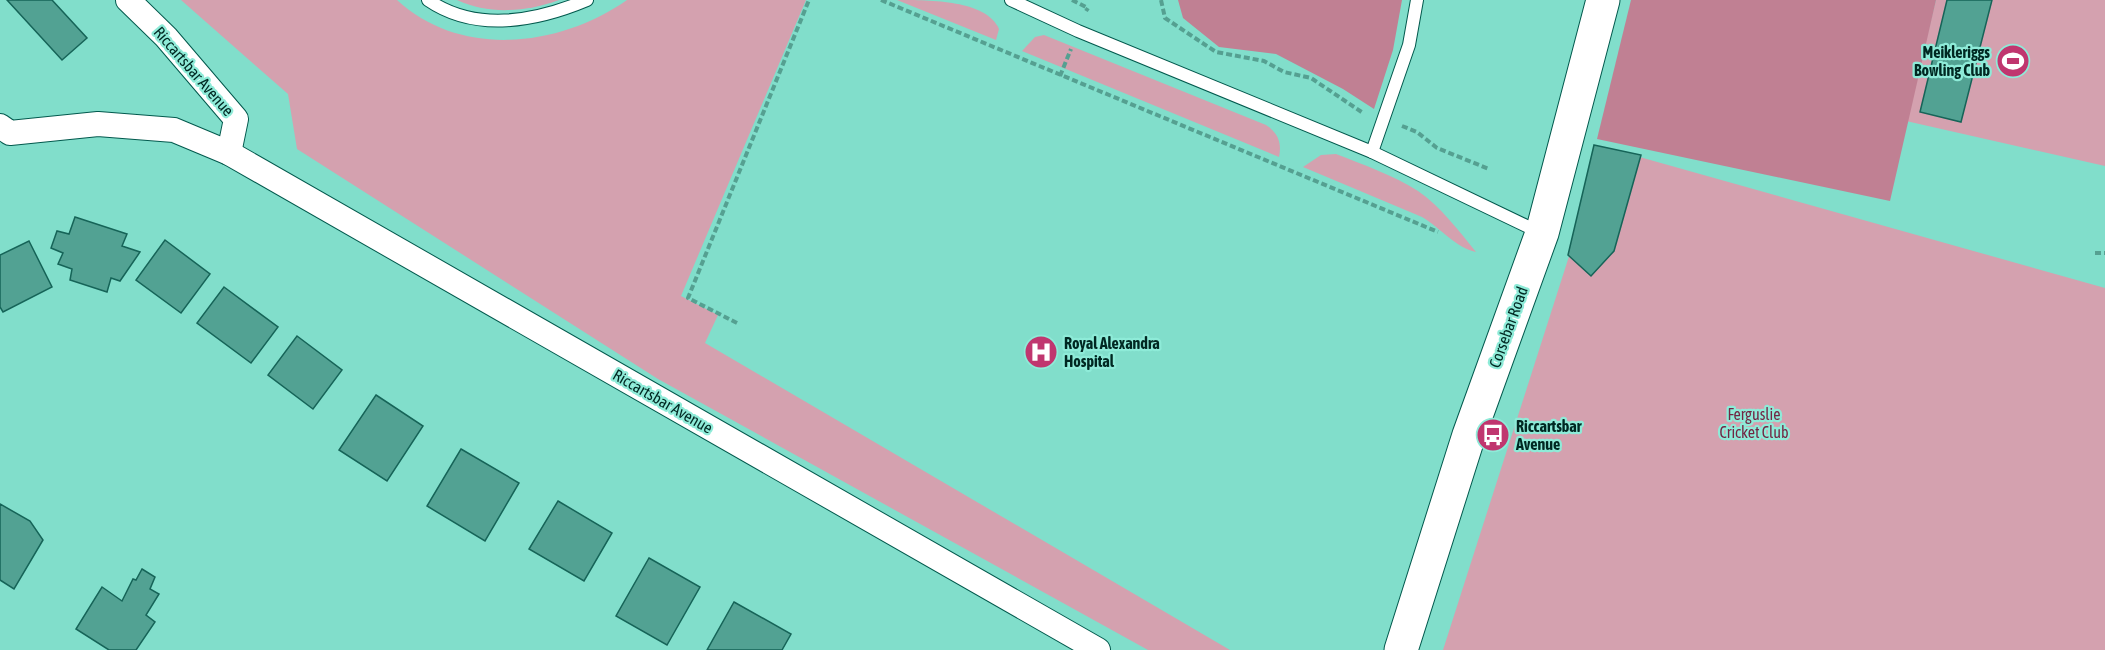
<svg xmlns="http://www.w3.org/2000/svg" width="2105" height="650" viewBox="0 0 2105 650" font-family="'Asap Condensed',sans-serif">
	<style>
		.green { fill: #d4a1af }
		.forest { fill: #c08093 }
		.building { fill: #52a293; stroke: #166458; stroke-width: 1.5 }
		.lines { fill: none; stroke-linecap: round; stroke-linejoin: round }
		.lane-casing { stroke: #02594d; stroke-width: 14 }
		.street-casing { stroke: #02594d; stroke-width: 26 }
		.secondary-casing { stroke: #02594d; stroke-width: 35 }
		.path { stroke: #55a091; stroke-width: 4; stroke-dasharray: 6 3; stroke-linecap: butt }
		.lane { stroke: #fff; stroke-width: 12 }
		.street { stroke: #fff; stroke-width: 24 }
		.secondary { stroke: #fff; stroke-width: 33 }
		.labels { text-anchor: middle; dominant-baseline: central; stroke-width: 4.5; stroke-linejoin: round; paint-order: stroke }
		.poi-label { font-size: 16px; font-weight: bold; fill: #002822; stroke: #8eebd8; text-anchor: start }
		.street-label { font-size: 16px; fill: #002822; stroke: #8eebd8 }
		.park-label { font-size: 16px; fill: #732644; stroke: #8eebd8 }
	</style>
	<rect width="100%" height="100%" fill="#81decb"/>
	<!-- green -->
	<g class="green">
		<path d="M181,0H397C461,59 560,47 627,0H806L681,296L718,315L705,343L1230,650H1148L658,379L297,149L288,94Z"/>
		<path d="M457,0H559C526,12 489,15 457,0Z"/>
		<path d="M897,0C931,0 986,0 999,29L996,40Z"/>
		<path d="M1936,0H2105V166L1906,121Z"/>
		<path d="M1044,35L1266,125C1278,133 1282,143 1279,157L1022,51L1035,37Z"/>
		<path d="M1604,147L2105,288V650H1443Z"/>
		<path d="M1336,154C1364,165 1393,175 1418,191C1441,207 1459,231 1476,252C1456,248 1442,229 1422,217L1303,167L1321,155Z"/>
	</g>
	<!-- forest -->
	<g class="forest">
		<path d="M1178,0H1402L1393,50L1374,109L1343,89L1276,54L1219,47L1183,18Z"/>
		<path d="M1631,0H1936L1890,201L1597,139Z"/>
	</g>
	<!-- building -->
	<g class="building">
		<path d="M7,0H52L87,38L62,60Z"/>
		<path d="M1947,0H1992L1961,122L1920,112Z"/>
		<path d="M1594,145L1641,155L1614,251L1591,276L1568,255Z"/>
		<path d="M75,217L127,234L122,246L140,252L120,281L111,278L107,292L70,280L72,269L58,264L63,253L51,248L57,231L69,234Z"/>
		<path d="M165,240L210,274L181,313L136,280Z"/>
		<path d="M29,241L52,287L3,312L0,307V255Z"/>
		<path d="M224,287L278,327L251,363L197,323Z"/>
		<path d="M297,336L342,370L313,409L268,375Z"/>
		<path d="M376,395L423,426L387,481L339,450Z"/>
		<path d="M461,449L519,483L485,541L427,506Z"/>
		<path d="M558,501L612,533L584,581L529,549Z"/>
		<path d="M0,504L30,521L43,540L14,589L0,580Z"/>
		<path d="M649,558L700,587L667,645L616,616Z"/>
		<path d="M142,569L155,577L150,589L159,594L146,615L155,622L136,650H109L76,629L102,587L122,601L133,579L136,580Z"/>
		<path d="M734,602L791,634L782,650H707Z"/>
	</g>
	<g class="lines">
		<!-- lane casing -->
		<g class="lane-casing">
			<g id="lane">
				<path d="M428,0C476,33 537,21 587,0"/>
				<path d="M1011,0L1078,31L1372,152L1541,233"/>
				<path d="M1372,152L1409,45L1417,0"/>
			</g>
		</g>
		<!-- street casing -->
		<g class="street-casing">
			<g id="street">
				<path d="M128,0L166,37L236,119L229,153"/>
				<path d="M0,126L10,133L98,124L174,130L229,153L1098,650"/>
			</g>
		</g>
		<!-- secondary casing -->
		<g class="secondary-casing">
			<path id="secondary" d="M1401,650L1469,435L1542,233L1603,0"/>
		</g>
		<!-- path -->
		<g class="path">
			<path d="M881,0L1438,232"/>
			<path d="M1072,0L1088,8L1086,11"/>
			<path d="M1161,0L1165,18L1216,52L1264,61L1284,72L1311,78L1363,113"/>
			<path d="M1060,76L1071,49"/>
			<path d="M1402,126L1417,132L1437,148L1489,169"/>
			<path d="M2095,253H2105"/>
			<path d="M737,323L688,298L809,0"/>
		</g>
		<!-- lane -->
		<use href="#lane" class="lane"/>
		<!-- street -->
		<use href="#street" class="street"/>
		<!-- secondary -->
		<use href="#secondary" class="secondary"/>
	</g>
	<!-- icons -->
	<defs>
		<g id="stadium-disc" transform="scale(1.725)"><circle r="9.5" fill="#c0366f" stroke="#8eebd8"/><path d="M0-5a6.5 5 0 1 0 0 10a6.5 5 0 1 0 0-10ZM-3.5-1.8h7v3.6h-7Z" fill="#fff"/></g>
		<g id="hospital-disc" transform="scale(1.725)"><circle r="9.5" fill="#c0366f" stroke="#8eebd8"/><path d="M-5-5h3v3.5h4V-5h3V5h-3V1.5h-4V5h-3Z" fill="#fff"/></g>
		<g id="bus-disc" transform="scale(1.725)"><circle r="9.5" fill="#c0366f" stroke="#8eebd8"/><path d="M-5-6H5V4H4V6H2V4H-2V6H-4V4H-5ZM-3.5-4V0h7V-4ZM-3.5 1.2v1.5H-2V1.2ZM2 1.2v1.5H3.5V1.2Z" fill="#fff"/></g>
	</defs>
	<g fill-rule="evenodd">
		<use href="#stadium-disc" x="2013" y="61"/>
		<use href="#hospital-disc" x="1041" y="352"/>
		<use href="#bus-disc" x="1493" y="435"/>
	</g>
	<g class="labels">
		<!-- poi labels -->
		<g class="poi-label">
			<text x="1990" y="52" text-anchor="end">Meikleriggs<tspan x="1990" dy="18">Bowling Club</tspan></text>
			<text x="1064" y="343">Royal Alexandra<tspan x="1064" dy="18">Hospital</tspan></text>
			<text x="1516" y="426">Riccartsbar<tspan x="1516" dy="18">Avenue</tspan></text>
		</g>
		<!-- street labels -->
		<g class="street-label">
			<text transform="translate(194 71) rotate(49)">Riccartsbar Avenue</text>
			<text transform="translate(1508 327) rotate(-70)">Corsebar Road</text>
			<text transform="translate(663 401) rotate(30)">Riccartsbar Avenue</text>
		</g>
		<!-- park labels -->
		<g class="park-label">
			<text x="1754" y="414">Ferguslie<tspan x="1754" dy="18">Cricket Club</tspan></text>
		</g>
	</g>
</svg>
